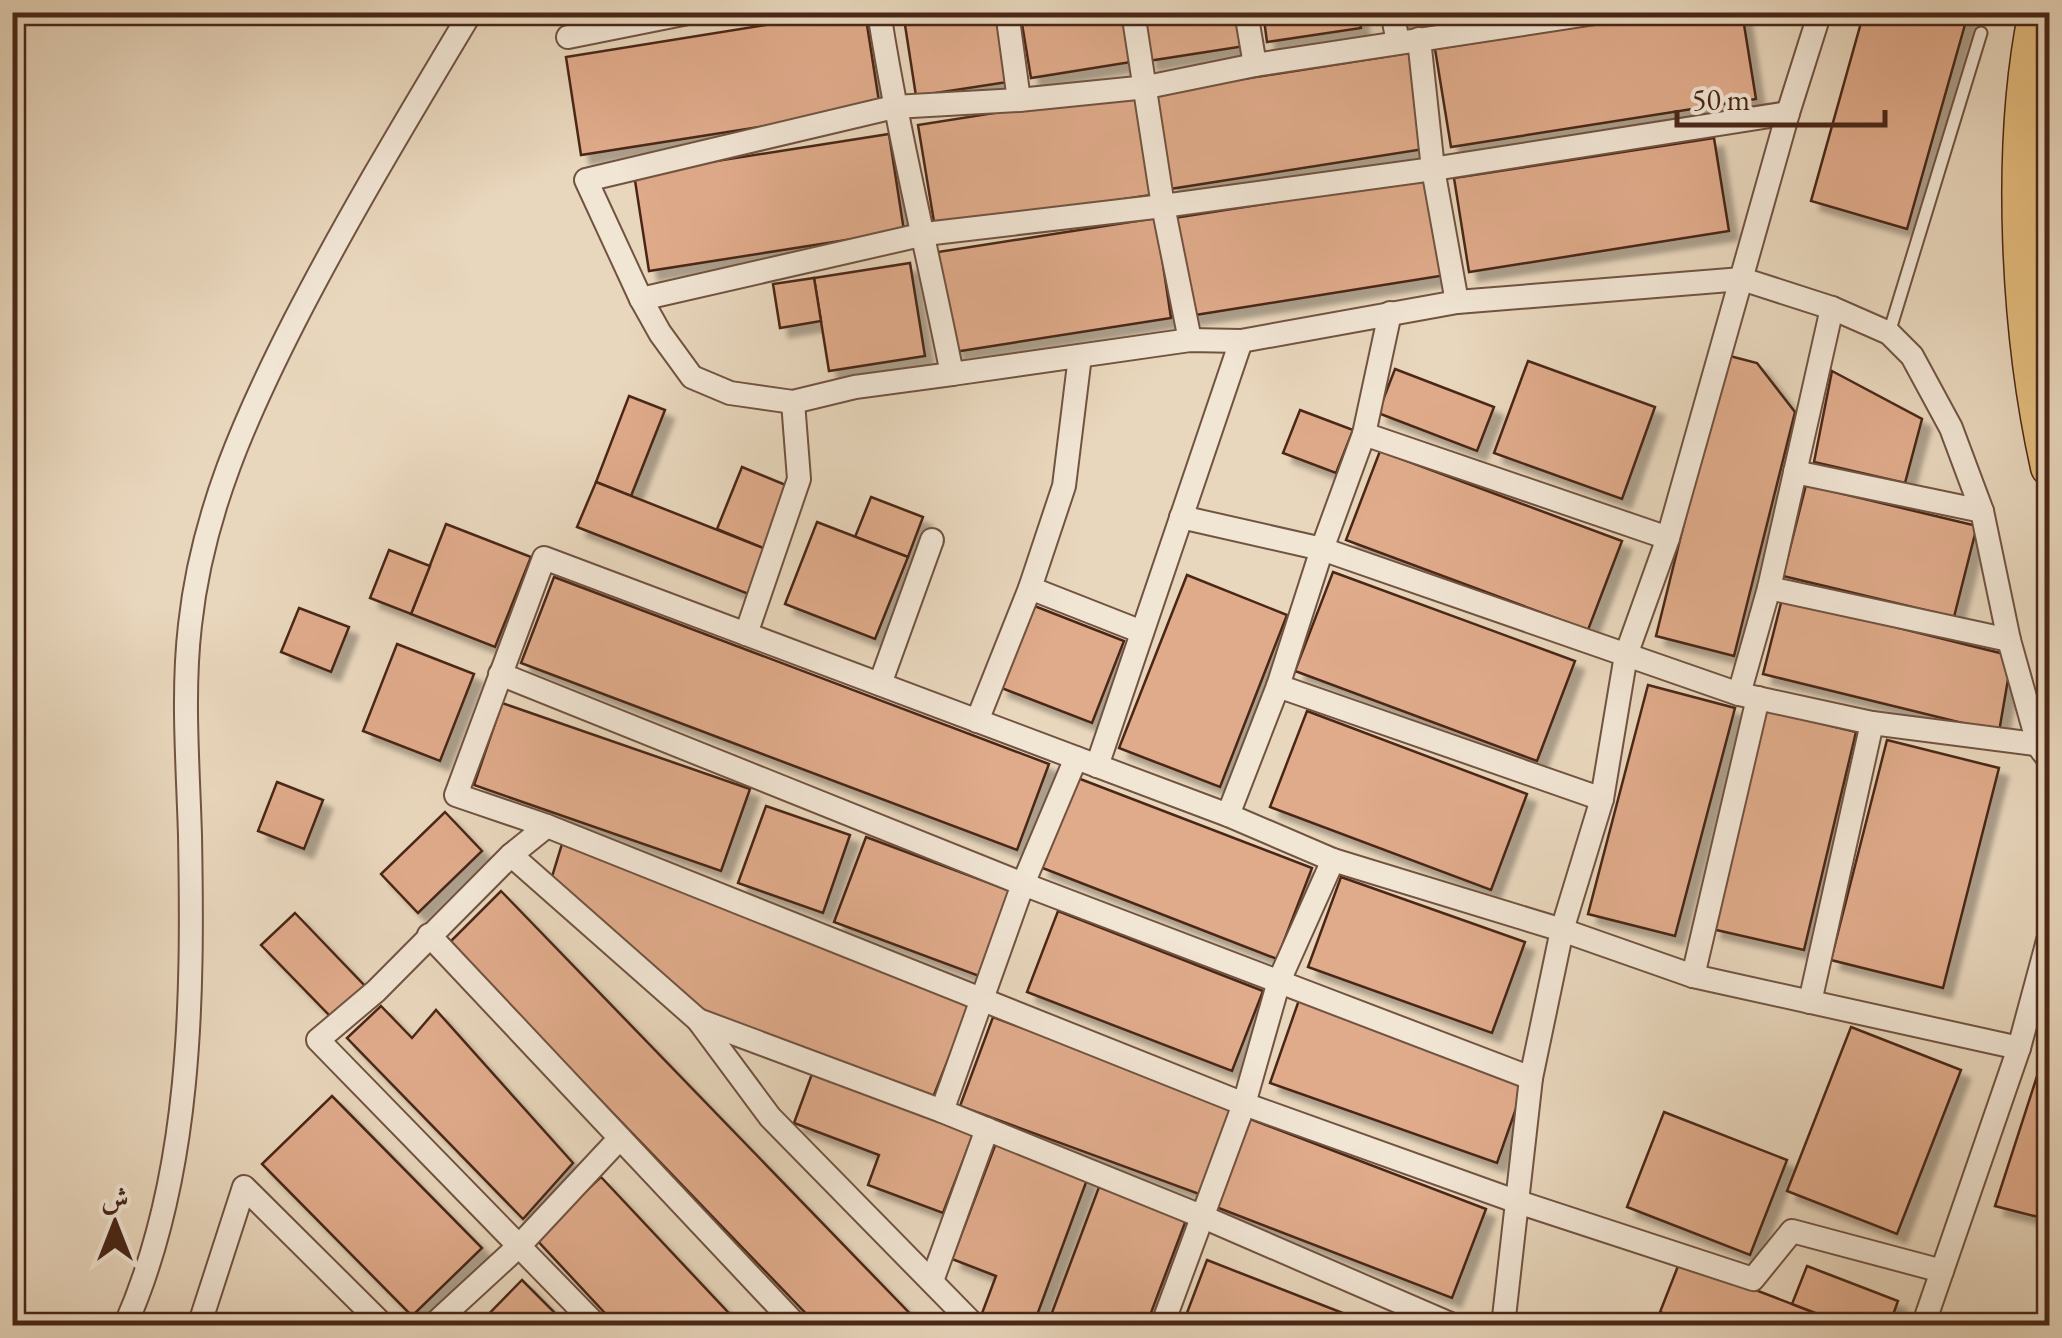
<svg xmlns="http://www.w3.org/2000/svg" width="2062" height="1338" viewBox="0 0 2062 1338" font-family="'EB Garamond',Amiri,serif">
	<style>
		.building { fill: #e0ab8b; stroke: #492718; stroke-width: 2.5; filter: url(#shadow) }
		.lines { fill: none; stroke-linecap: round; stroke-linejoin: round }
		.service-casing { stroke: #715341; stroke-width: 15 }
		.minor-casing { stroke: #715341; stroke-width: 26 }
		.trunk-casing { stroke: #492718; stroke-width: 41 }
		.service { stroke: #f1e5d4; stroke-width: 11 }
		.minor { stroke: #f1e5d4; stroke-width: 22 }
		.trunk { stroke: #e4bc7e; stroke-width: 38 }
	</style>
	<defs>
		<filter id="shadow"><feDropShadow dx="9" dy="9" stdDeviation="2.5" flood-color="#0004"/></filter>
	</defs>
	<rect width="100%" height="100%" fill="#e9d7bd"/>
	<filter id="stains"><feTurbulence type="fractalNoise" baseFrequency=".002" numOctaves="4"/><feColorMatrix values="0 0 0 0 .2 0 0 0 0 .09 0 0 0 0 .02 0 0 0 .5 -.17"/></filter>
	<radialGradient id="worn" r=".72"><stop offset=".6" stop-color="#630" stop-opacity="0"/><stop offset="1" stop-color="#630" stop-opacity=".3"/></radialGradient>
	<!-- building -->
	<g class="building">
		<path d="M847,12H865L880,108L581,155L566,57Z"/>
		<path d="M903,12H1004L1014,81L916,96Z"/>
		<path d="M1020,12H1123L1131,62L1031,78Z"/>
		<path d="M1141,12H1240L1245,46L1148,61Z"/>
		<path d="M1263,12H1358L1361,28L1267,42Z"/>
		<path d="M1391,12H1465L1393,24Z"/>
		<path d="M1671,12H1742L1756,99L1451,147L1435,49Z"/>
		<path d="M1864,12L1968,14L1907,229L1811,201Z"/>
		<path d="M1409,53L1424,149L1170,189L1154,93Z"/>
		<path d="M1135,91L1151,195L935,228L918,125Z"/>
		<path d="M889,134L904,231L649,271L634,174Z"/>
		<path d="M1714,138L1729,231L1469,272L1454,178Z"/>
		<path d="M1430,178L1446,275L1189,316L1174,218Z"/>
		<path d="M1156,218L1171,318L954,352L938,252Z"/>
		<path d="M910,263L925,356L829,371L814,278Z"/>
		<path d="M814,278L821,321L780,328L773,284Z"/>
		<path d="M1726,355L1757,363L1795,412L1734,656L1656,636Z"/>
		<path d="M1528,361L1655,407L1622,499L1494,453Z"/>
		<path d="M1395,369L1494,407L1477,451L1378,413Z"/>
		<path d="M1832,371L1922,419L1905,483L1814,462Z"/>
		<path d="M629,396L665,410L631,496L596,482Z"/>
		<path d="M1300,410L1353,430L1336,473L1283,453Z"/>
		<path d="M1380,451L1622,541L1588,630L1346,540Z"/>
		<path d="M742,467L793,488L768,550L717,529Z"/>
		<path d="M596,482L768,550L751,595L577,527Z"/>
		<path d="M1806,485L1977,526L1954,617L1783,576Z"/>
		<path d="M871,497L923,517L908,557L855,537Z"/>
		<path d="M817,522L908,557L875,639L785,604Z"/>
		<path d="M446,524L531,557L495,647L411,614Z"/>
		<path d="M389,550L430,566L411,614L370,598Z"/>
		<path d="M1333,572L1575,661L1537,761L1295,671Z"/>
		<path d="M1187,575L1287,615L1220,787L1119,748Z"/>
		<path d="M554,577L1049,764L1017,850L521,663Z"/>
		<path d="M1782,599L2012,656L1999,732L1763,674Z"/>
		<path d="M1032,605L1124,641L1092,723L999,687Z"/>
		<path d="M299,608L349,627L331,672L281,652Z"/>
		<path d="M397,644L474,674L440,761L363,731Z"/>
		<path d="M1648,685L1735,708L1675,936L1588,914Z"/>
		<path d="M502,703L750,789L721,871L474,785Z"/>
		<path d="M1765,710L1856,732L1804,950L1712,929Z"/>
		<path d="M1307,711L1527,794L1491,890L1270,807Z"/>
		<path d="M1887,740L1999,768L1943,988L1831,960Z"/>
		<path d="M1075,777L1312,868L1277,959L1040,867Z"/>
		<path d="M277,782L323,800L304,849L258,831Z"/>
		<path d="M766,806L850,835L823,913L738,883Z"/>
		<path d="M445,812L482,851L418,913L381,874Z"/>
		<path d="M866,837L1011,891L979,976L834,922Z"/>
		<path d="M562,844L970,1004L932,1100L699,1011L551,880Z"/>
		<path d="M1341,877L1525,942L1492,1033L1308,967Z"/>
		<path d="M501,891L922,1326H818L449,943Z"/>
		<path d="M1058,911L1263,991L1232,1071L1027,992Z"/>
		<path d="M295,913L365,986L332,1018L261,945Z"/>
		<path d="M1299,1000L1526,1080L1497,1163L1270,1083Z"/>
		<path d="M381,1006L412,1038L436,1010L573,1163L523,1219L347,1038Z"/>
		<path d="M993,1017L1232,1106L1199,1194L960,1106Z"/>
		<path d="M1851,1027L1961,1070L1897,1234L1787,1191Z"/>
		<path d="M2050,1036V1169L2042,1194L2050,1195V1220L1995,1206Z"/>
		<path d="M813,1071L974,1132L943,1213L868,1185L879,1155L794,1123Z"/>
		<path d="M332,1096L482,1248L412,1316L262,1164Z"/>
		<path d="M1664,1112L1787,1160L1750,1255L1627,1207Z"/>
		<path d="M1245,1117L1486,1209L1452,1298L1211,1205Z"/>
		<path d="M996,1143L1088,1177L1033,1326L978,1324L996,1276L952,1259Z"/>
		<path d="M601,1177L741,1326H617L535,1238Z"/>
		<path d="M1099,1187L1186,1220L1146,1326H1047Z"/>
		<path d="M1207,1260L1376,1326H1182Z"/>
		<path d="M1680,1261L1844,1324L1695,1326L1660,1312Z"/>
		<path d="M1807,1266L1898,1301L1889,1326H1849L1792,1304Z"/>
		<path d="M522,1280L568,1326H477Z"/>
	</g>
	<g class="lines">
		<!-- service casing -->
		<g class="service-casing">
			<path id="service" d="M1889,333L1981,33"/>
		</g>
		<!-- minor casing -->
		<g class="minor-casing">
			<g id="minor">
				<path d="M879,12C898,134 928,253 952,374L1190,340L1241,341L1457,302L1742,279L1832,308L1889,333L1912,356L1951,428L1982,511L2009,640L2039,747L2050,761"/>
				<path d="M1007,12L1019,100"/>
				<path d="M1133,12L1163,206L1190,340"/>
				<path d="M1246,12L1255,65"/>
				<path d="M1392,12L1398,42"/>
				<path d="M568,37L693,12"/>
				<path d="M1419,39L1433,169L1457,302"/>
				<path d="M641,299L925,234L1163,206L1433,169L1788,113"/>
				<path d="M1080,356L1064,486L1030,588L1142,632"/>
				<path d="M952,374L855,387L793,402L730,393L692,377L660,333L641,299L586,180L894,107L1019,100L1147,87L1255,65L1602,12"/>
				<path d="M1364,434L1668,538"/>
				<path d="M1795,472L1982,511"/>
				<path d="M1181,517L1322,549L1739,694L1872,723L2050,746"/>
				<path d="M1769,588L2009,640"/>
				<path d="M746,634L799,479L793,402"/>
				<path d="M500,674L1023,884L1531,1078"/>
				<path d="M880,684L932,540"/>
				<path d="M1278,686L1602,799"/>
				<path d="M1739,694L1769,588L1832,308"/>
				<path d="M977,721L1030,588"/>
				<path d="M1097,766L1241,341"/>
				<path d="M1228,815L1278,686L1322,549L1364,434L1390,313"/>
				<path d="M547,826L1244,1104L1515,1201L1753,1279L1792,1231L1942,1271"/>
				<path d="M511,855L376,991L318,1040L597,1326"/>
				<path d="M429,935L797,1326"/>
				<path d="M1693,976L1758,698"/>
				<path d="M1810,1002L1872,723"/>
				<path d="M698,1020L942,1111L1201,1216L1455,1326"/>
				<path d="M942,1111L1023,884L1076,758"/>
				<path d="M932,1281L987,1129"/>
				<path d="M125,1326C192,1175 193,998 190,836C188,766 182,694 190,625C202,514 245,418 295,320C349,215 410,114 471,12"/>
				<path d="M199,1326L244,1187L384,1326"/>
				<path d="M432,1326L520,1245L620,1138"/>
				<path d="M975,1326L770,1117L698,1020L511,855L547,826L456,795L544,558L1228,815L1333,860L1562,930L1693,976L2019,1048"/>
				<path d="M1162,1326L1244,1104L1279,981L1333,860"/>
				<path d="M1503,1326L1531,1078L1562,930L1602,799L1626,655L1668,538L1788,113L1820,12"/>
				<path d="M1923,1326L2019,1048L2050,933"/>
			</g>
		</g>
		<!-- trunk casing -->
		<g class="trunk-casing">
			<path id="trunk" d="M2038,12C2010,148 2020,332 2050,467"/>
		</g>
		<!-- service -->
		<use href="#service" class="service"/>
		<!-- minor -->
		<use href="#minor" class="minor"/>
		<!-- trunk -->
		<use href="#trunk" class="trunk"/>
	</g>
	<!-- margin -->
	<rect width="2062" height="1338" fill="none" stroke="#e9d7bd" stroke-width="50"/>
	<rect x="15" y="15" width="2032" height="1308" fill="none" stroke="#492718" stroke-width="5"/>
	<rect x="25" y="25" width="2012" height="1288" fill="none" stroke="#492718" stroke-width="2.5"/>
	<!-- north arrow -->
	<g transform="translate(115 1223)" stroke="#f1e5d4" stroke-width="8" paint-order="stroke">
	<path d="M0-8L18 38L0 25L-18 38Z" fill="#492718"/>
	<text y="-15" font-size="28" font-weight="bold" text-anchor="middle" fill="#492718">ش</text>
	</g>
	<!-- scale -->
	<path d="M1677 110v15h208v-15" fill="none" stroke="#492718" stroke-width="5"/>
	<text x="1692" y="110" font-size="30" fill="#492718" stroke="#f1e5d4" stroke-width="8" paint-order="stroke">50 m</text>
	<rect width="100%" height="100%" filter="url(#stains)"/>
	<rect width="100%" height="100%" fill="url(#worn)"/>
</svg>
